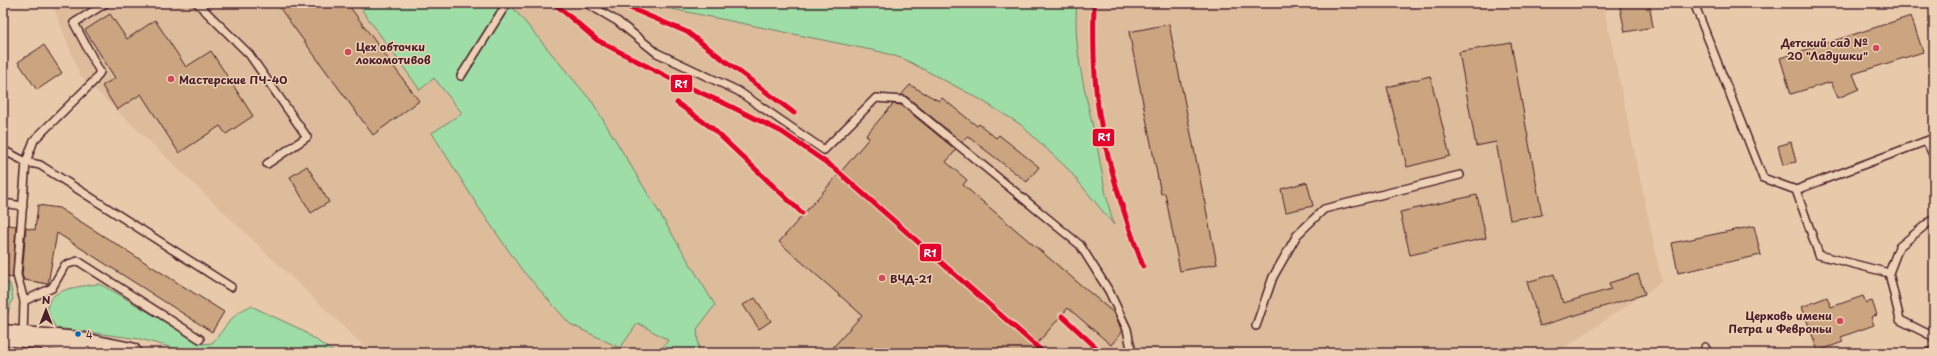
<svg xmlns="http://www.w3.org/2000/svg" width="1937" height="356" viewBox="0 0 1937 356" font-family="'Playpen Sans',sans-serif">
	<style>
		.built { fill: #dcbc9b }
		.green { fill: #9edda5; stroke: #747e68 }
		.building { fill: #caa57f; stroke: #4a1f2b }
		.lines { fill: none; stroke-linecap: round; stroke-linejoin: round }
		.lane-casing { stroke: #4a1f2b; stroke-width: 10 }
		.secondary-casing { stroke: #4a1f2b; stroke-width: 23 }
		.lane { stroke: #eed1b4; stroke-width: 7 }
		.secondary { stroke: #eed1b4; stroke-width: 20 }
		.rail-1-casing { stroke: #eed1b4; stroke-width: 8 }
		.rail-1 { stroke: #e4002b; stroke-width: 5 }
		.poi-dot { fill: #d1495b; stroke: #eed1b4; stroke-width: 1.5 }
		.bus-dot { fill: #0065bd; stroke: #eed1b4; stroke-width: 1.5 }
		.labels { text-anchor: middle; dominant-baseline: central; stroke-width: 3; stroke-linejoin: round; paint-order: stroke }
		.bus-label { font-size: 10px; fill: #4a1f2b; stroke: #eed1b4; text-anchor: start }
		.poi-label { font-size: 11px; font-weight: bold; fill: #4a1f2b; stroke: #eed1b4; text-anchor: start }
		.line-badge { stroke: #eed1b4; stroke-width: 1.5 }
		.badge-label { font-size: 11px; text-anchor: middle; font-weight: bold; fill: #fff }
	</style>
	<rect width="100%" height="100%" fill="#e8caaa"/>
	<filter id="ink" filterUnits="userSpaceOnUse"><feTurbulence type="fractalNoise" baseFrequency=".025" numOctaves="2"/><feDisplacementMap in="SourceGraphic" scale="8" xChannelSelector="R" yChannelSelector="G"/><feConvolveMatrix kernelMatrix="1 2 1 2 8 2 1 2 1" color-interpolation-filters="sRGB"/></filter>
	<g filter="url(#ink)">
		<!-- built -->
		<path class="built" d="M52,3H1603L1662,282L1556,353H371L80,75Z"/>
		<!-- green -->
		<g class="green">
			<path d="M357,3H509L593,103L715,305L697,329L699,353H659L668,340L638,323L620,348L570,324L522,270L479,208L432,133L462,113L434,78L420,90Z"/>
			<path d="M746,3H1077C1072,49 1087,97 1096,141C1102,170 1105,197 1114,225L1068,169L1020,124L976,97L904,59L881,52L653,5L727,7Z"/>
			<path d="M3,280L10,284L13,298L6,318L3,320Z"/>
			<path d="M99,284L113,291L202,344L212,343C226,328 231,313 251,306L300,329L335,353H192L140,339L56,328C30,291 72,287 99,284Z"/>
		</g>
		<!-- building -->
		<g class="building">
			<path d="M276,3H347L419,101L373,135Z"/>
			<path d="M1619,3H1649L1653,27L1625,32Z"/>
			<path d="M110,14L127,39L155,20L186,67L211,51L253,116L226,134L220,126L179,153L141,94L117,110L102,86L115,78L85,30Z"/>
			<path d="M1911,16L1923,52L1853,74L1859,89L1838,98L1831,82L1791,94L1780,58Z"/>
			<path d="M1169,24L1217,264L1180,271L1165,193L1161,194L1129,32Z"/>
			<path d="M1511,43L1542,215L1510,220L1496,142L1476,146L1459,52Z"/>
			<path d="M44,45L62,73L37,90L18,62Z"/>
			<path d="M1430,76L1450,156L1407,167L1387,87Z"/>
			<path d="M910,85L939,101L942,98L977,126L979,124L996,138L999,135L1039,167L1027,182L967,136L962,142L906,96L901,95Z"/>
			<path d="M893,104L901,105L956,150L946,162L967,180L963,185L1115,314L1122,332L1111,345L1068,308L1029,353H828L862,315L779,242L844,168L869,138L866,135Z"/>
			<path d="M1791,142L1796,162L1783,165L1778,146Z"/>
			<path d="M307,166L329,202L311,213L290,177Z"/>
			<path d="M1307,182L1313,206L1286,212L1281,189Z"/>
			<path d="M1477,195L1486,238L1410,255L1400,212Z"/>
			<path d="M38,205L59,208L224,312L212,332L57,233L48,284L24,280L22,275L26,228L35,230Z"/>
			<path d="M3,224L16,226L13,278L3,276Z"/>
			<path d="M1754,226L1761,255L1678,273L1672,243Z"/>
			<path d="M1554,274L1563,303L1611,289L1609,283L1638,274L1645,294L1540,326L1527,282Z"/>
			<path d="M1863,296L1866,303L1872,301L1877,315L1871,317L1874,325L1841,337L1843,342L1818,351L1802,307L1827,297L1831,307Z"/>
			<path d="M755,298L771,321L759,329L743,305Z"/>
		</g>
		<g class="lines">
			<!-- lane casing -->
			<g class="lane-casing">
				<g id="lane">
					<path d="M106,3L74,23L100,72L94,81L34,140L26,162L40,165L231,287"/>
					<path d="M197,3L249,54L307,137L267,164"/>
					<path d="M586,3L617,21L657,53L738,91L824,150L876,98L903,100L1080,245L1109,291L1127,329L1132,353"/>
					<path d="M1694,3L1763,178L1796,190L1819,255L1889,273L1900,320L1934,337"/>
					<path d="M461,76L507,3"/>
					<path d="M1927,142L1934,157"/>
					<path d="M3,150L26,162L17,275L24,301L23,336"/>
					<path d="M1796,190L1934,138"/>
					<path d="M3,203L23,206"/>
					<path d="M1889,273L1899,247L1934,218"/>
					<path d="M24,301L52,288L65,265L78,261L200,339"/>
					<path d="M1256,326L1273,277L1297,235L1324,209L1460,175"/>
					<path d="M1705,347L1708,353"/>
					<path d="M45,353L48,340"/>
					<path d="M1927,353L1934,351"/>
				</g>
			</g>
			<!-- secondary casing -->
			<g class="secondary-casing">
				<path id="secondary" d="M3,335L77,342L131,353"/>
			</g>
			<!-- lane -->
			<use href="#lane" class="lane"/>
			<!-- secondary -->
			<use href="#secondary" class="secondary"/>
			<!-- rail-1 casing -->
			<g class="rail-1-casing">
				<g id="rail-1">
					<path d="M554,3L597,40L677,82L726,104L782,132L834,168L1044,353"/>
					<path d="M618,3L687,32L794,113"/>
					<path d="M1094,3C1093,41 1093,81 1100,119C1109,169 1125,218 1143,266"/>
					<path d="M677,103L712,128L802,213"/>
					<path d="M1062,316L1102,353"/>
				</g>
			</g>
			<!-- rail-1 -->
			<use href="#rail-1" class="rail-1"/>
		</g>
	</g>
	<!-- markers -->
	<g class="poi-dot">
		<circle cx="1876" cy="48" r="4"/>
		<circle cx="348" cy="52" r="4"/>
		<circle cx="171" cy="79" r="4"/>
		<circle cx="882" cy="278" r="4"/>
		<circle cx="1840" cy="321" r="4"/>
	</g>
	<circle class="bus-dot" cx="78" cy="334" r="3.5"/>
	<g class="labels">
		<!-- bus labels -->
		<g class="bus-label">
			<text x="86" y="334">4</text>
		</g>
		<!-- poi labels -->
		<g class="poi-label">
			<text x="1868" y="42" text-anchor="end">Детский сад №<tspan x="1868" dy="13">20 "Ладушки"</tspan></text>
			<text x="356" y="46">Цех обточки<tspan x="356" dy="13">локомотивов</tspan></text>
			<text x="179" y="79">Мастерские ПЧ-40</text>
			<text x="890" y="278">ВЧД-21</text>
			<text x="1832" y="315" text-anchor="end">Церковь имени<tspan x="1832" dy="13">Петра и Февроньи</tspan></text>
		</g>
	</g>
	<g class="line-badge">
		<rect x="670" y="74" width="23" height="19" rx="4" fill="#e4002b"/>
		<rect x="1092" y="128" width="23" height="19" rx="4" fill="#e4002b"/>
		<rect x="919" y="243" width="23" height="19" rx="4" fill="#e4002b"/>
	</g>
	<g class="badge-label">
		<text x="681" y="88">R1</text>
		<text x="1104" y="141">R1</text>
		<text x="930" y="257">R1</text>
	</g>
	<!-- margin -->
	<rect width="1937" height="356" fill="none" stroke="#eed1b4" stroke-width="16"/>
	<rect x="8" y="8" width="1921" height="340" fill="none" stroke="#4a1f2b" stroke-width="1.5" filter="url(#ink)"/>
	<!-- north arrow -->
	<g transform="translate(46 310)" stroke="#eed1b4" stroke-width="3" paint-order="stroke">
	<path d="M0-3L7 15L0 10L-7 15Z" fill="#4a1f2b"/>
	<text y="-6" font-size="11" font-weight="bold" text-anchor="middle" fill="#4a1f2b">N</text>
	</g>
</svg>
